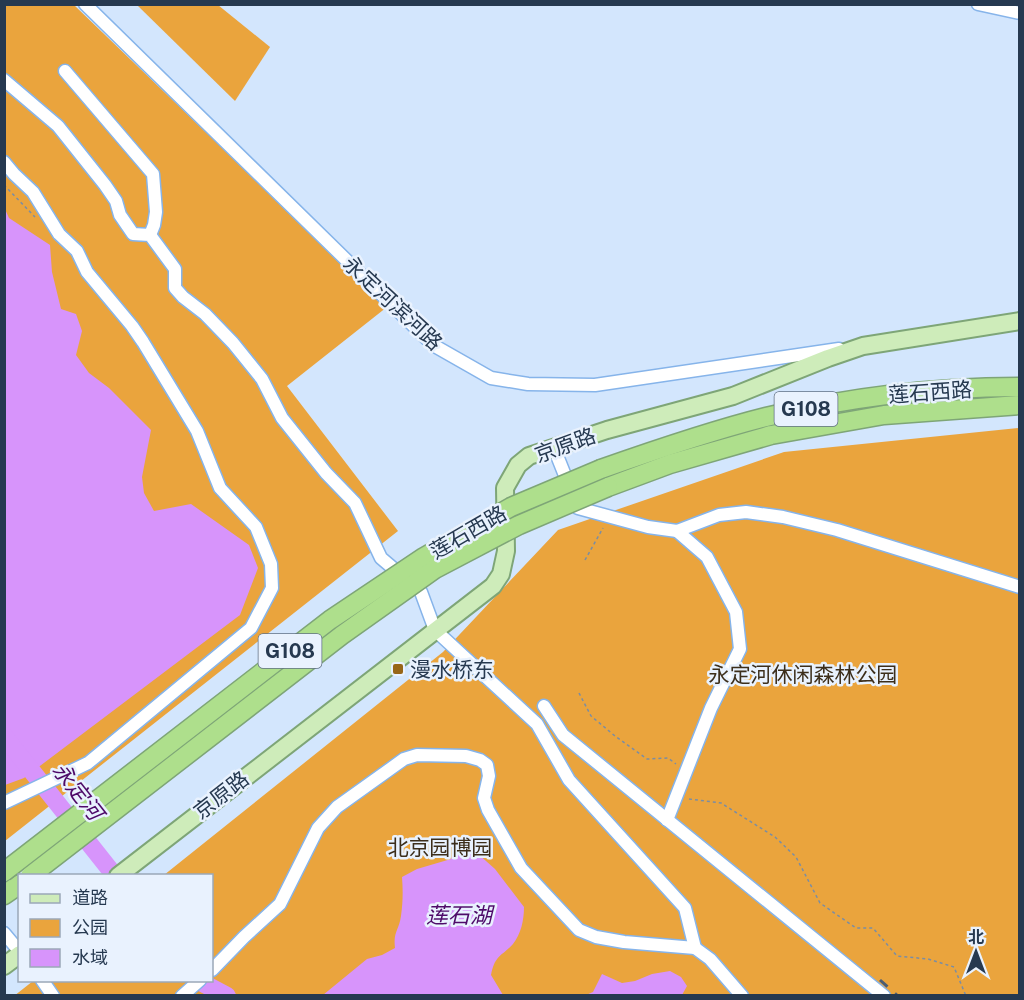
<svg xmlns="http://www.w3.org/2000/svg" width="1024" height="1000" viewBox="0 0 1024 1000" font-family="'Public Sans','Noto Sans SC',sans-serif">
	<style>
		.green { fill: #eaa43d }
		.water { fill: #d794fb }
		.lines { fill: none; stroke-linecap: round; stroke-linejoin: round }
		.river { stroke: #d794fb; stroke-width: 18 }
		.minor-casing { stroke: #86b4ea; stroke-width: 15 }
		.major-casing { stroke: #7ea577; stroke-width: 20 }
		.highway-casing { stroke: #7ea577; stroke-width: 21 }
		.path { stroke: #7a8da4; stroke-width: 1.5; stroke-dasharray: 3 3; stroke-linecap: butt }
		.minor { stroke: #fff; stroke-width: 12 }
		.major { stroke: #ceecba; stroke-width: 16 }
		.highway { stroke: #aedf8c; stroke-width: 18 }
		.rail { stroke: #4a5d74; stroke-width: 3; stroke-dasharray: 10 10; stroke-linecap: butt }
		.highway-bridge-casing { stroke: #7ea577; stroke-width: 21; stroke-linecap: butt }
		.highway-bridge { stroke: #aedf8c; stroke-width: 18 }
		.poi-dot { fill: #976617; stroke: #e9f2fe; stroke-width: 2 }
		.labels { text-anchor: middle; dominant-baseline: central; stroke-width: 5; stroke-linejoin: round; paint-order: stroke }
		.shield { fill: #e9f2fe; stroke: #607084; stroke-width: 1.5 }
		.shield-label { font-size: 20px; font-weight: bold; fill: #263950 }
		.street-label { font-size: 21px; fill: #263950; stroke: #e9f2fe }
		.poi-label { font-size: 21px; fill: #263950; stroke: #e9f2fe; text-anchor: start }
		.park-label { font-size: 21px; fill: #3c2e1b; stroke: #e9f2fe }
		.water-label { font-size: 22px; font-style: italic; fill: #4e0a69; stroke: #e9f2fe }
	</style>
	<rect width="100%" height="100%" fill="#d3e6fd"/>
	<!-- green -->
	<g class="green">
		<path d="M5,5H74L387,307L287,386L398,531L5,841Z"/>
		<path d="M137,5H218L270,47L235,101Z"/>
		<path d="M1019,428V995L14,996L33,981L212,980V876L164,875L443,652L558,530L784,452Z"/>
	</g>
	<!-- water -->
	<g class="water">
		<path d="M4,207L9,218L50,245L52,272L61,309L76,314L82,331L76,355L89,373L109,388L151,430L142,477L144,493L154,511L191,504L249,545L258,568L240,615L24,778L5,785Z"/>
		<path d="M454,852L462,854L477,853L495,869L524,907C524,920 521,934 513,944C501,957 495,955 491,975L503,995H323L367,959L382,955L395,948C393,932 399,930 401,916C403,902 403,890 402,877L417,869L451,859Z"/>
		<path d="M670,971L681,977L687,986L682,995H586L593,992L602,974L622,983L635,981L652,974Z"/>
	</g>
	<g class="lines">
		<!-- river -->
		<g class="river">
			<path d="M4,736L115,876"/>
			<path d="M197,980L227,996"/>
		</g>
		<!-- minor casing -->
		<g class="minor-casing">
			<g id="minor">
				<path d="M85,4L433,345L491,378L528,384L595,385L839,349"/>
				<path d="M978,4L1020,13"/>
				<path d="M65,71L153,174L156,212L154,225L150,235"/>
				<path d="M4,80L58,126L105,185L116,201L120,215L133,234L150,235L175,269V288L183,297L205,314L233,343L262,379L282,418L326,473L355,503L381,558L421,592L435,630L537,724L569,780L685,908L695,948"/>
				<path d="M4,162L14,174L33,192L59,234L77,251L87,272L132,326L143,342L197,431L220,488L256,527L271,564L272,588L251,628L88,763L4,803"/>
				<path d="M554,448L578,508L648,527L677,531L719,515L746,512L783,517L837,530L1020,587"/>
				<path d="M544,706L563,735L884,996"/>
				<path d="M667,820L711,708L740,649L736,612L707,557L677,531"/>
				<path d="M4,933L20,952"/>
				<path d="M212,970L244,937L280,904L318,828L337,807L404,759L417,755L466,756L480,760L487,765L489,776L484,798L488,810L521,868L579,930L596,937L624,942L695,948L710,959L742,996"/>
				<path d="M42,980L53,996"/>
				<path d="M182,996L200,980"/>
			</g>
		</g>
		<!-- major casing -->
		<g class="major-casing">
			<g id="major">
				<path d="M118,876L493,586L501,574L506,551L505,488L518,465L529,456L607,430L733,396L828,358L863,346L1020,321"/>
				<path d="M4,966L20,954"/>
			</g>
		</g>
		<!-- highway casing -->
		<g class="highway-casing">
			<g id="highway">
				<path d="M601,469C655,450 710,431 766,417C849,397 935,387 1020,387"/>
				<path d="M608,487L670,464L771,435L884,415L1020,405"/>
				<path d="M4,895L20,884"/>
			</g>
		</g>
		<!-- path -->
		<g class="path">
			<path d="M4,185L35,217"/>
			<path d="M585,560L603,528"/>
			<path d="M579,693L591,716L615,736L647,759L668,758L676,764"/>
			<path d="M689,799L721,803L775,837L796,857L820,903L856,928H873L897,956L928,959L954,967L966,996"/>
		</g>
		<!-- minor -->
		<use href="#minor" class="minor"/>
		<!-- major -->
		<use href="#major" class="major"/>
		<!-- highway -->
		<use href="#highway" class="highway"/>
		<!-- rail -->
		<path class="rail" d="M880,980L898,996"/>
		<!-- highway-bridge casing -->
		<g class="highway-bridge-casing">
			<g id="highway-bridge">
				<path d="M4,872L330,620L424,557L511,507L601,469"/>
				<path d="M30,876L342,635L435,569L519,525L608,487"/>
			</g>
		</g>
		<!-- highway-bridge -->
		<use href="#highway-bridge" class="highway-bridge"/>
	</g>
	<!-- markers -->
	<rect class="poi-dot" x="392" y="663" width="12" height="12" rx="3"/>
	<g class="labels">
		<!-- shield labels -->
		<g class="shield">
			<rect x="774.5" y="392" width="63" height="34" rx="4.5"/>
			<rect x="258.5" y="634" width="63" height="34" rx="4.5"/>
		</g>
		<g class="shield-label">
			<text x="806" y="409">G108</text>
			<text x="290" y="651">G108</text>
		</g>
		<!-- street labels -->
		<g class="street-label">
			<text transform="translate(393 303) rotate(43)">永定河滨河路</text>
			<text transform="translate(930 392) rotate(-4)">莲石西路</text>
			<text transform="translate(565 445) rotate(-20)">京原路</text>
			<text transform="translate(468 532) rotate(-30)">莲石西路</text>
			<text transform="translate(221 795) rotate(-38)">京原路</text>
		</g>
		<!-- poi labels -->
		<g class="poi-label">
			<text x="410" y="669">漫水桥东</text>
		</g>
		<!-- park labels -->
		<g class="park-label">
			<text x="803" y="674">永定河休闲森林公园</text>
			<text x="440" y="847">北京园博园</text>
		</g>
		<!-- water labels -->
		<g class="water-label">
			<text transform="translate(78 791) rotate(52)">永定河</text>
			<text x="459" y="915">莲石湖</text>
		</g>
	</g>
	<!-- border -->
	<rect width="1024" height="1000" fill="none" stroke="#263950" stroke-width="12"/>
	<!-- legend -->
	<rect x="18" y="874" width="195" height="108" fill="#e9f2fe" stroke="#9ba8b8" stroke-width="1.5"/>
	<rect x="30" y="894" width="30" height="9" fill="#ceecba" stroke="#9ba8b8" stroke-width="1.5"/>
	<text x="72" y="904" font-size="18" fill="#263950">道路</text>
	<rect x="30" y="919" width="30" height="18" fill="#eaa43d" stroke="#9ba8b8" stroke-width="1.5"/>
	<text x="72" y="934" font-size="18" fill="#263950">公园</text>
	<rect x="30" y="949" width="30" height="18" fill="#d794fb" stroke="#9ba8b8" stroke-width="1.5"/>
	<text x="72" y="964" font-size="18" fill="#263950">水域</text>
	<!-- north arrow -->
	<g transform="translate(976 952)" stroke="#e9f2fe" stroke-width="4.5" paint-order="stroke">
	<path d="M0-4.5L10 22L0 15L-10 22Z" fill="#263950"/>
	<text y="-9" font-size="16" font-weight="bold" text-anchor="middle" fill="#263950">北</text>
	</g>
</svg>
